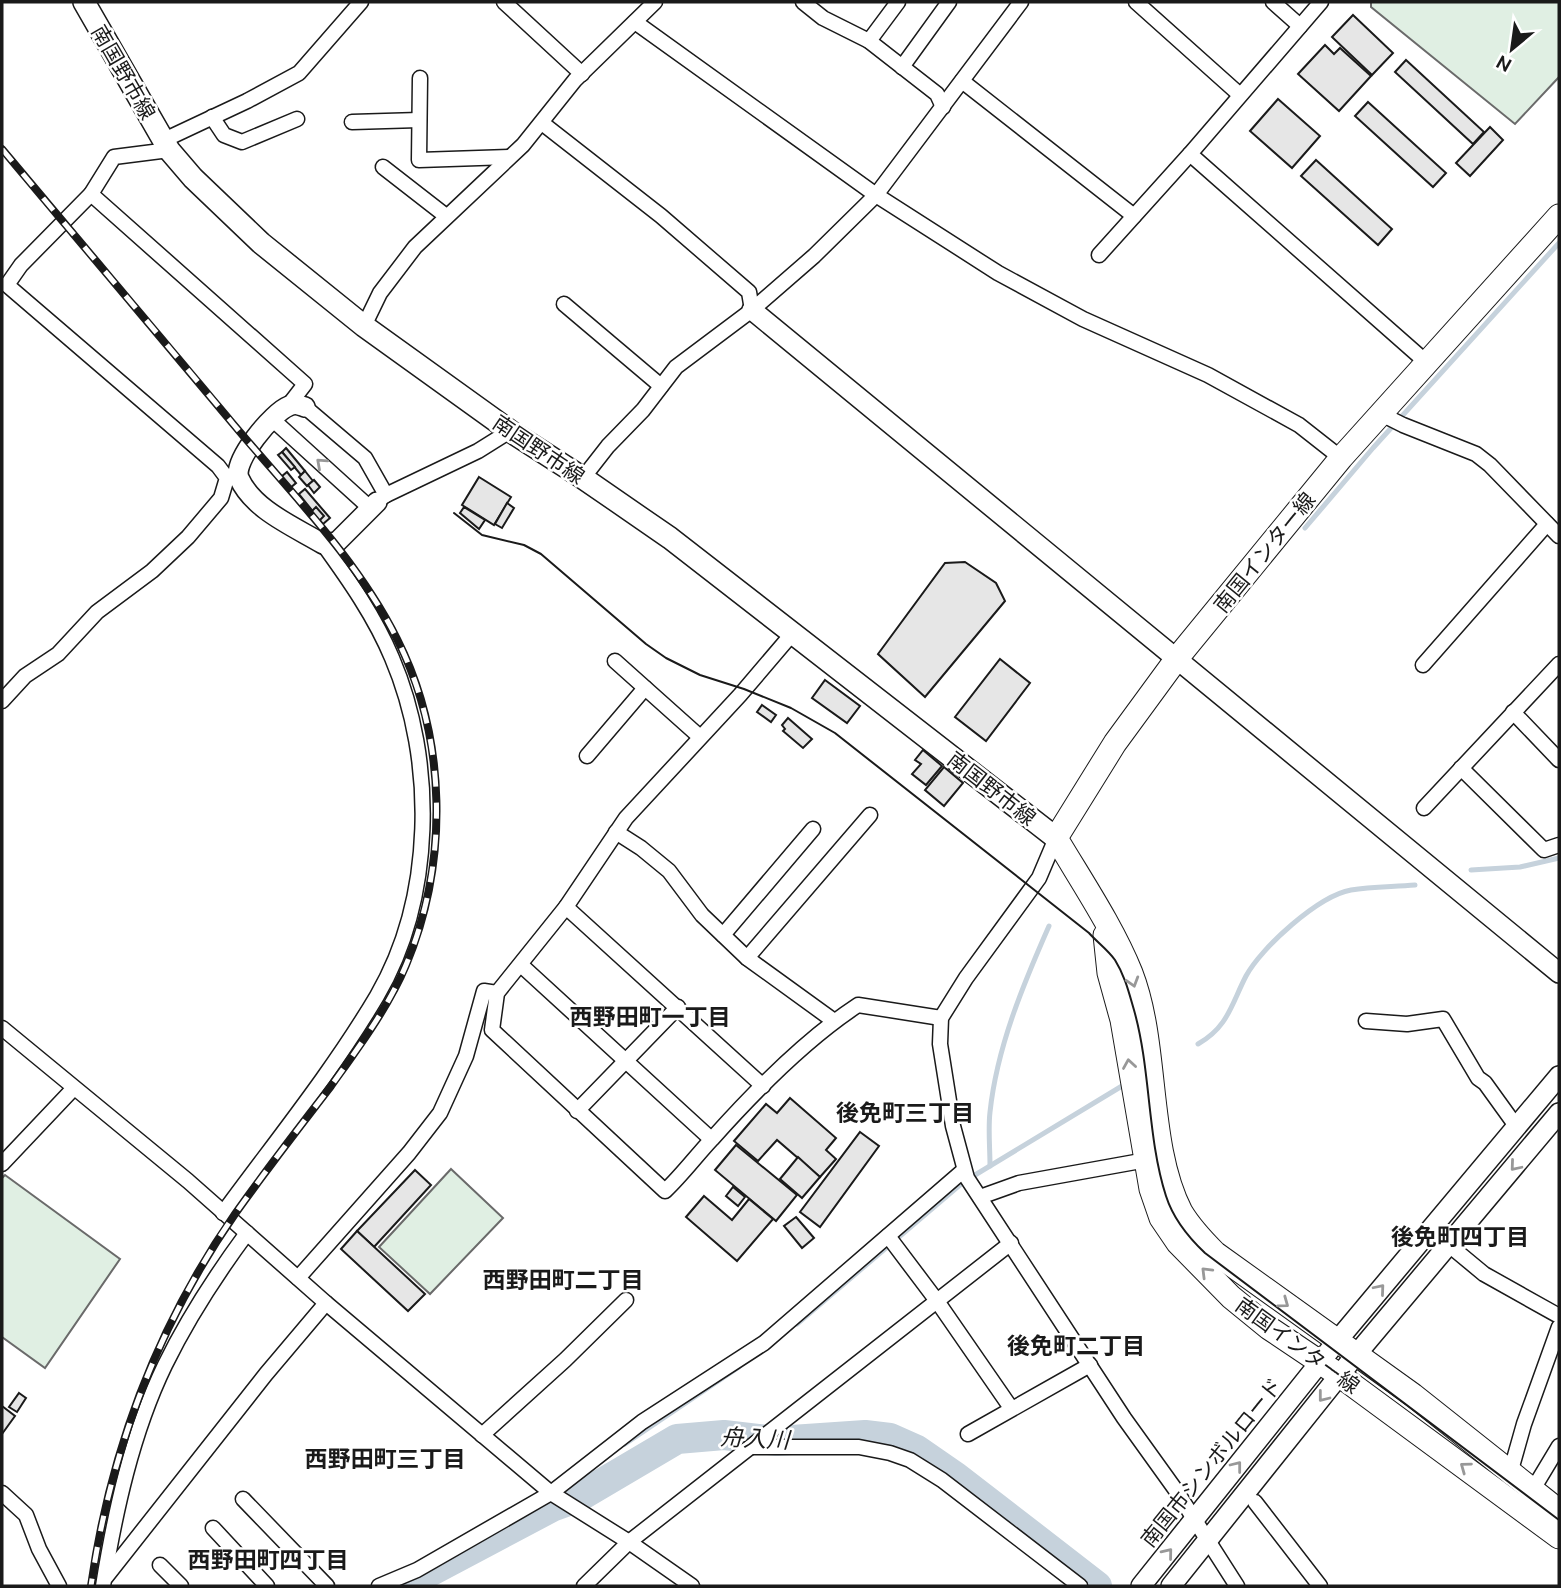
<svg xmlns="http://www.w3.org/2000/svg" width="1561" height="1588" viewBox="0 0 1561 1588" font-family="Ubuntu,'Noto Sans JP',sans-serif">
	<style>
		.green { fill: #e0efe3; stroke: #6a6a6a; stroke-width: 2 }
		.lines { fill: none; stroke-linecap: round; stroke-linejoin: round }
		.stream { stroke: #c6d2dc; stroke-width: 5 }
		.river { stroke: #c6d2dc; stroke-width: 30 }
		.building { fill: #e6e6e6; stroke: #1a1a1a; stroke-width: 2 }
		.minor-casing { stroke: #1a1a1a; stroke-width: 17 }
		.tertiary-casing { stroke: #1a1a1a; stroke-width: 22 }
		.secondary-casing { stroke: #1a1a1a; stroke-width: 24 }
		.primary-casing { stroke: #1a1a1a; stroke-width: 25 }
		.minor { stroke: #fff; stroke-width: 14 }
		.tertiary { stroke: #fff; stroke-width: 19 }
		.secondary { stroke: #fff; stroke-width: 21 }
		.primary { stroke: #fff; stroke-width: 23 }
		.tram { stroke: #1a1a1a; stroke-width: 2 }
		.rail-casing { stroke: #1a1a1a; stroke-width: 8 }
		.rail { stroke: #fff; stroke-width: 5; stroke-dasharray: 16; stroke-linecap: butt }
		.oneway { stroke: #989898 }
		.labels { text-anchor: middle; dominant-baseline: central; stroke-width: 5; stroke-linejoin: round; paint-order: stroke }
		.street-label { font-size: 21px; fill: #1a1a1a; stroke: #fff }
		.neighbourhood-label { font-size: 23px; font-weight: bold; fill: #1a1a1a; stroke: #fff }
		.water-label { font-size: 23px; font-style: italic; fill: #1a1a1a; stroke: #fff }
	</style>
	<rect width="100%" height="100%" fill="#fff"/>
	<!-- green -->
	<g class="green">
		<path d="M1371,2H1559V77L1515,124L1371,7Z"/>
		<path d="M451,1169L503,1218L430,1294L379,1247Z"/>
		<path d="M5,1175L120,1259L45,1368L2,1337V1178Z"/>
	</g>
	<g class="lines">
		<!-- stream -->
		<g class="stream">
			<path d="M1305,528L1373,448L1559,243"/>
			<path d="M1471,870L1520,867L1559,858"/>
			<path d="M1198,1044C1228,1027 1231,1005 1246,976C1261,948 1318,896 1351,890C1372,886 1394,887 1415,885"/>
			<path d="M990,1166C990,1148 988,1129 990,1112C997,1047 1023,985 1049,926"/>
			<path d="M975,1175L1122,1086"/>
			<path d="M797,1324L961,1184"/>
			<path d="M625,1444L739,1367"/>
		</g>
		<!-- river -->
		<path class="river" d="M403,1586L552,1507L577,1498L677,1439L724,1435L777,1441L865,1435L890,1438L917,1450L956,1477L1097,1586"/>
	</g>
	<!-- building -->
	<g class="building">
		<path d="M1353,15L1393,53L1372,75L1332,37Z"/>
		<path d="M1325,45L1334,54L1340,48L1371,76L1339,111L1298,74Z"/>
		<path d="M1406,60L1484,132L1473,144L1395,72Z"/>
		<path d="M1278,99L1320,136L1292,168L1250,131Z"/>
		<path d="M1368,102L1446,173L1433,187L1355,116Z"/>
		<path d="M1490,127L1503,140L1470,176L1456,163Z"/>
		<path d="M1316,160L1392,229L1378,245L1301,176Z"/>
		<path d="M286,448L305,471L301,475L282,452Z"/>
		<path d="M282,452L295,467L291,470L278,455Z"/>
		<path d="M305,471L313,481L307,486L299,477Z"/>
		<path d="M287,472L296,483L290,488L281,477Z"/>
		<path d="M479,477L511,497L494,525L462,505Z"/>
		<path d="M314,480L320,487L314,493L308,485Z"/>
		<path d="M305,489L330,518L323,524L299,494Z"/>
		<path d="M507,503L514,508L502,528L495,524Z"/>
		<path d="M316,507L324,516L319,521L311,512Z"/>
		<path d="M464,507L485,520L479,529L460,513Z"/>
		<path d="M965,562L996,583L1005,601L925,697L878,654L945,563Z"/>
		<path d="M1000,659L1030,683L986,741L955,717Z"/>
		<path d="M825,680L860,706L847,723L812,698Z"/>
		<path d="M762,705L776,715L771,722L757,712Z"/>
		<path d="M788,718L812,739L803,748L783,731L785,729L782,725Z"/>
		<path d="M923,750L942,766L926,785L912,774L921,764L915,760Z"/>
		<path d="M944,767L963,783L944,806L925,790Z"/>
		<path d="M790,1098L836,1138L826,1150L836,1159L820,1177L777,1140L758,1161L734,1141L766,1104L777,1113Z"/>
		<path d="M860,1132L879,1146L820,1227L800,1212Z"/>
		<path d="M736,1145L797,1195L776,1221L715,1170Z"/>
		<path d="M798,1157L820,1177L802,1198L780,1179Z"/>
		<path d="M415,1170L431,1185L374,1247L357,1231Z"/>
		<path d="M733,1187L745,1197L738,1206L726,1196Z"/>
		<path d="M704,1196L732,1220L749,1199L773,1219L737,1261L686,1217Z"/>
		<path d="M796,1217L814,1238L802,1248L784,1226Z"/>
		<path d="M357,1231L425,1294L408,1311L341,1249Z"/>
		<path d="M19,1393L26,1398L17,1412L9,1407Z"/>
		<path d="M2,1406L15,1416L2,1434Z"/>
	</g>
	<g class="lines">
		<!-- minor casing -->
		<g class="minor-casing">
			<g id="minor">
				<path d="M504,2L582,74"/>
				<path d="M803,2L823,18L869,41L937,94L943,107"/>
				<path d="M1136,2L1240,95"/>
				<path d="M1273,2L1300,26"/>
				<path d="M1321,2L1190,154L1426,362"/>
				<path d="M635,22L876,195L998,273L1083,319L1208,375L1299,425L1341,458"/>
				<path d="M869,41L898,2"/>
				<path d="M902,67L949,2"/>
				<path d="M420,78L419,160L509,157"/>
				<path d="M962,81L1134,216"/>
				<path d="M212,117L224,135L242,142L297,119"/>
				<path d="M352,122L419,120"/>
				<path d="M542,123L661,216L749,292L752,310"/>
				<path d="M164,140L247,101L299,73L361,2"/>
				<path d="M383,167L446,216"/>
				<path d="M91,194L305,384L288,406"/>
				<path d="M1099,255L1190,154"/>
				<path d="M564,304L661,386"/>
				<path d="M364,326L380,293L415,247L523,145L575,80L655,2"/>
				<path d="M305,407L365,458L386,495L380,499"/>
				<path d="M1381,414L1403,425L1476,454L1490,465L1559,536"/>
				<path d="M272,419L370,508"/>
				<path d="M583,478L608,446L643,410L676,367L752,310L814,256L876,195L1021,2"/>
				<path d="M386,495L478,451L510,431"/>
				<path d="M792,634L740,695L626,818L566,907L497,993L492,1030L665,1191C682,1175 696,1156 712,1139C753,1093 806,1039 858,1005L941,1018"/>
				<path d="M615,661L700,737"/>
				<path d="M1423,665L1547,524"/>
				<path d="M2,701L25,676L58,654L97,612L152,571L188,537L221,498L227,478L218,466L7,285L21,265L91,194L114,157L169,150"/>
				<path d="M1513,712L1559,760"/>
				<path d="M587,756L645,688"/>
				<path d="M1461,768L1544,850L1559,845"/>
				<path d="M1424,808L1559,664"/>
				<path d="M616,832L641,848L669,871L702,915L747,958L834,1021"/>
				<path d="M1056,838L1039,878L966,978L941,1018L940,1044L953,1126L967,1178L1124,1418L1175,1489L1237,1586"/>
				<path d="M566,907L763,1086"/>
				<path d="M723,935L813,829"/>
				<path d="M747,958L870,815"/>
				<path d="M521,965L711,1139"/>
				<path d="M1366,1021L1407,1024L1443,1019L1478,1078L1485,1083L1516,1126"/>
				<path d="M2,1028L188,1181L326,1303L551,1493L629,1542L692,1586"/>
				<path d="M577,1111L678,1007"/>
				<path d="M2,1164L73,1089"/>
				<path d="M980,1197L1019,1183L1152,1159"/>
				<path d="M223,1213C275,1142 332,1072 377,996C434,898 436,761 392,658C375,617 349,580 323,544"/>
				<path d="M888,1236L937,1301L1011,1408"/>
				<path d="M1449,1245L1484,1274L1559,1316"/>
				<path d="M298,1278L409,1153L440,1113L466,1056L484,991L497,993"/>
				<path d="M968,1434L1090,1365"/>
				<path d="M482,1435L565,1360L626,1300"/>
				<path d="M751,1447H859L890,1453L910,1460L942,1480L1080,1586"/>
				<path d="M1509,1477L1524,1424L1559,1327"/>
				<path d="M2,1493L26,1515L39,1549L59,1586"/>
				<path d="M1529,1496L1559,1446"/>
				<path d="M243,1499L327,1586"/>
				<path d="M1255,1502L1320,1586"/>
				<path d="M213,1528L267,1586"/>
				<path d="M160,1565L181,1586"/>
				<path d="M106,1577L266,1374L326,1303"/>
				<path d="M103,1586C115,1512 132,1433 165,1365C188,1318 216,1275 247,1233"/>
				<path d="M379,1586L417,1570L551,1493L642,1422L764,1343L964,1170"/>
				<path d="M584,1586L629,1542L1011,1243"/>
			</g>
		</g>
		<!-- tertiary casing -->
		<g class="tertiary-casing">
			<g id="tertiary">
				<path d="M752,310L1559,973"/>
				<path d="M305,407C299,405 295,403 289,406C273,412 232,461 239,478C253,510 295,527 323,544L337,542L377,502"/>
				<path d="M1141,1586L1337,1341L1559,1076"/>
				<path d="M1171,1586L1350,1362L1559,1113"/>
			</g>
		</g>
		<!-- secondary casing -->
		<g class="secondary-casing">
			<path id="secondary" d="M84,2L169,150L193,178L261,243L364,326L510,431L583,478L670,538L1056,838"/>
		</g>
		<!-- primary casing -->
		<g class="primary-casing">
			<g id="primary">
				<path d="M1559,216L1341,458L1178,657L1115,743L1056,838C1082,882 1112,926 1131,973C1159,1045 1146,1144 1181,1212C1190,1227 1202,1240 1215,1253L1413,1395L1559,1511"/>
				<path d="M1105,935L1109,973L1122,1020L1151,1189L1161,1218L1178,1243L1231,1297L1269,1328L1339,1375L1559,1537"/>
			</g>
		</g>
		<!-- minor -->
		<use href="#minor" class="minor"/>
		<!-- tertiary -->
		<use href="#tertiary" class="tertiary"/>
		<!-- secondary -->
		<use href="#secondary" class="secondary"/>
		<!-- primary -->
		<use href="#primary" class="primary"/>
		<!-- tram -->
		<path class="tram" d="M454,513L482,535L524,545L541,554L646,644L666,658L700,675L744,689L791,708L835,733L1089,933C1097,942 1108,950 1115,960C1125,976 1129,993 1134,1010C1151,1070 1147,1137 1166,1196C1173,1218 1188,1237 1205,1253L1559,1520"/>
		<!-- rail casing -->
		<g class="rail-casing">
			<path id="rail" d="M2,149C79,241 157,333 234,425C291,493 357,559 397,639C447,738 449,862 406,965C388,1008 358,1048 331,1086C299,1128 266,1170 235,1214C158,1325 110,1452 91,1586"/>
		</g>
		<!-- rail -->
		<use href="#rail" class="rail"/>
	</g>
	<!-- one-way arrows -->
	<defs><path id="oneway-chevron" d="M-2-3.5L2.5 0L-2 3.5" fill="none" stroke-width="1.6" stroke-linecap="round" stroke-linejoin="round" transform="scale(1.75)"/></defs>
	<g class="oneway">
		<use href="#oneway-chevron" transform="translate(321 463) rotate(-138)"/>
		<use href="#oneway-chevron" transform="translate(1133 982) rotate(73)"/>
		<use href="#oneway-chevron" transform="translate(1129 1064) rotate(-99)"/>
		<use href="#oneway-chevron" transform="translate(1515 1166) rotate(130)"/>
		<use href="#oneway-chevron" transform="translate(1206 1272) rotate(-135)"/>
		<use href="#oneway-chevron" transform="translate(1380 1289) rotate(-50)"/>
		<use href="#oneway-chevron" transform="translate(1284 1303) rotate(36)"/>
		<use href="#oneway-chevron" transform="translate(1323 1397) rotate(128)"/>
		<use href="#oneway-chevron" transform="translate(1237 1466) rotate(-52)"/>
		<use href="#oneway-chevron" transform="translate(1465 1467) rotate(-144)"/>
		<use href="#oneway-chevron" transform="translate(1168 1553) rotate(-51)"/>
	</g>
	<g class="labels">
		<!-- street labels -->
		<g class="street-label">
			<text transform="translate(124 72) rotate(60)">南国野市線</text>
			<text transform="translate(539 449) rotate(34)">南国野市線</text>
			<text transform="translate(1264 552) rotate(-51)">南国インター線</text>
			<text transform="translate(992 788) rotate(38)">南国野市線</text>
			<text transform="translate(1298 1345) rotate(36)">南国インター線</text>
			<text transform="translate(1211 1462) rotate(-51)">南国市シンボルロード</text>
		</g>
		<!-- neighbourhood labels -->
		<g class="neighbourhood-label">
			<text x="650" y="1016">西野田町一丁目</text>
			<text x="905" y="1112">後免町三丁目</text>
			<text x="1460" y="1236">後免町四丁目</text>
			<text x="563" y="1279">西野田町二丁目</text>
			<text x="1076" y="1345">後免町二丁目</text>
			<text x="385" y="1458">西野田町三丁目</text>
			<text x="268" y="1559">西野田町四丁目</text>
		</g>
		<!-- water labels -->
		<g class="water-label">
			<text transform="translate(755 1438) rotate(3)">舟入川</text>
		</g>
	</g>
	<!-- border -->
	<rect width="1561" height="1588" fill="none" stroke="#1a1a1a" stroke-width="7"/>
	<!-- north arrow -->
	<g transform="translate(1512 49) rotate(209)" stroke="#ffffff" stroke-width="5" paint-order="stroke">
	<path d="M0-5L12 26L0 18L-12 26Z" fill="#1a1a1a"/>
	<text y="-10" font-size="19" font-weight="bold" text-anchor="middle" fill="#1a1a1a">N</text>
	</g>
</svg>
